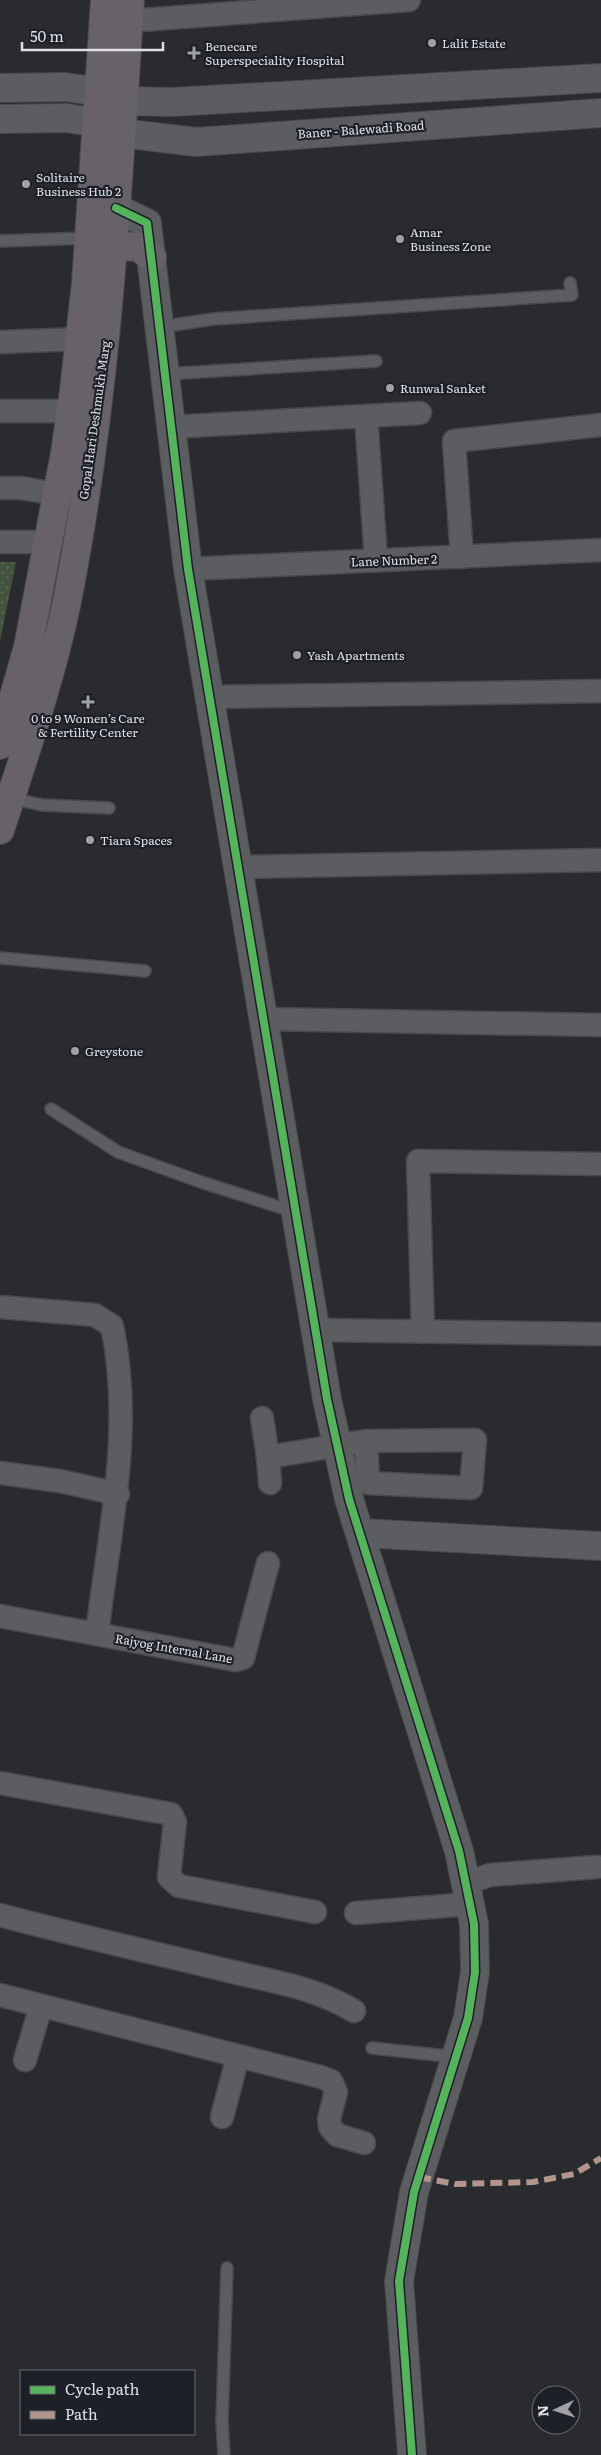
<svg xmlns="http://www.w3.org/2000/svg" width="601" height="2455" viewBox="0 0 601 2455" font-family="Literata,serif">
	<style>
		.grass { fill: url(#grass-dots) }
		.lines { fill: none; stroke-linecap: round; stroke-linejoin: round }
		.service-casing { stroke: #47494c; stroke-width: 14 }
		.minor-casing { stroke: #47494c; stroke-width: 25 }
		.tertiary-casing { stroke: #47494c; stroke-width: 30 }
		.primary-casing { stroke: #47494c; stroke-width: 30 }
		.service { stroke: #5c5d60; stroke-width: 11 }
		.minor { stroke: #5c5d60; stroke-width: 22 }
		.tertiary { stroke: #5c5d60; stroke-width: 28 }
		.primary { stroke: #67626a; stroke-width: 28 }
		.quiet { stroke: #b2968c; stroke-width: 6; stroke-dasharray: 12 6; stroke-linecap: butt }
		.cycleway-casing { stroke: #1d2027; stroke-width: 11 }
		.cycleway { stroke: #56b35d; stroke-width: 8 }
		.poi-dot { fill: #9fa1a6; stroke: #1d2027; stroke-width: 2 }
		.labels { text-anchor: middle; dominant-baseline: central; stroke-width: 4.5; stroke-linejoin: round; paint-order: stroke }
		.poi-label { font-size: 12px; fill: #dfe1e6; stroke: #1d2027; text-anchor: start }
		.street-label { font-size: 12px; fill: #dfe1e6; stroke: #1d2027 }
	</style>
	<defs>
		<pattern id="grass-dots" width="8" height="8" patternUnits="userSpaceOnUse" patternTransform="scale(1.25)"><rect width="8" height="8" fill="#44533e"/><path d="M2 2h.1M6 6h.1" fill="none" stroke="#5f6b5a" stroke-width="1.8" stroke-linecap="round"/></pattern>
	</defs>
	<rect width="100%" height="100%" fill="#292b2e"/>
	<!-- grass -->
	<path class="grass" d="M0,562H16L0,641Z"/>
	<g class="lines">
		<!-- service casing -->
		<g class="service-casing">
			<g id="service">
				<path d="M0,241L89,238"/>
				<path d="M160,327L213,319L572,295L570,283"/>
				<path d="M165,374L376,361"/>
				<path d="M10,798L42,805L109,808"/>
				<path d="M0,958L145,971"/>
				<path d="M51,1109L118,1152L201,1182L295,1212"/>
				<path d="M372,2048L456,2057"/>
				<path d="M224,2455L222,2421L227,2268"/>
			</g>
		</g>
		<!-- minor casing -->
		<g class="minor-casing">
			<g id="minor">
				<path d="M128,21L409,0"/>
				<path d="M0,342L80,339"/>
				<path d="M0,411H71"/>
				<path d="M366,416L376,560"/>
				<path d="M171,427L420,413"/>
				<path d="M0,488H21L57,494"/>
				<path d="M0,542H48"/>
				<path d="M462,557L454,441L601,425"/>
				<path d="M188,569L601,550"/>
				<path d="M210,697L601,691"/>
				<path d="M238,867L601,860"/>
				<path d="M264,1019L601,1025"/>
				<path d="M0,1307L95,1315L112,1326C134,1429 109,1531 97,1634"/>
				<path d="M316,1330L601,1334"/>
				<path d="M423,1332L418,1161L601,1164"/>
				<path d="M262,1418L268,1457L366,1441L475,1440L471,1488L368,1483L366,1441"/>
				<path d="M268,1457L270,1483"/>
				<path d="M0,1473L60,1481L118,1494"/>
				<path d="M0,1616L235,1660L243,1658L268,1563"/>
				<path d="M0,1783L171,1814L175,1822L169,1877L179,1886L315,1912"/>
				<path d="M466,1883L490,1875L597,1867"/>
				<path d="M356,1913L470,1904"/>
				<path d="M0,1915C75,1935 150,1952 225,1970C269,1981 315,1987 354,2011"/>
				<path d="M0,1995L321,2077L331,2081L336,2092L329,2119L330,2127L337,2135L364,2143"/>
				<path d="M25,2060L41,2006"/>
				<path d="M222,2117L238,2056"/>
			</g>
		</g>
		<!-- tertiary casing -->
		<g class="tertiary-casing">
			<g id="tertiary">
				<path d="M0,88L65,87L100,92L123,101L172,102L601,78"/>
				<path d="M0,119L67,118L97,123L121,133L196,142L601,113"/>
				<path d="M116,208L147,223L188,569L327,1399L349,1499L459,1851L474,1924L475,1972L468,2018L414,2192L399,2281L412,2455"/>
				<path d="M361,1533L601,1546"/>
			</g>
		</g>
		<!-- primary casing -->
		<g class="primary-casing">
			<g id="primary">
				<path d="M114,246L138,247L152,257"/>
				<path d="M0,745L28,647L65,453L74,390L86,283L105,0"/>
				<path d="M0,830C24,756 50,682 66,606C106,407 117,203 130,0"/>
			</g>
		</g>
		<!-- service -->
		<use href="#service" class="service"/>
		<!-- minor -->
		<use href="#minor" class="minor"/>
		<!-- tertiary -->
		<use href="#tertiary" class="tertiary"/>
		<!-- primary -->
		<use href="#primary" class="primary"/>
		<!-- quiet -->
		<path class="quiet" d="M419,2177L455,2184L533,2182L574,2174L601,2158"/>
		<!-- cycleway casing -->
		<g class="cycleway-casing">
			<path id="cycleway" d="M116,208L147,223L188,569L327,1399L349,1499L459,1851L474,1924L475,1972L468,2018L414,2192L399,2281L412,2455"/>
		</g>
		<!-- cycleway -->
		<use href="#cycleway" class="cycleway"/>
	</g>
	<!-- markers -->
	<g class="poi-dot">
		<circle cx="432" cy="43" r="5"/>
		<path d="M191.5 45.5h5v5h5v5h-5v5h-5v-5h-5v-5h5z"/>
		<circle cx="26" cy="184" r="5"/>
		<circle cx="400" cy="239" r="5"/>
		<circle cx="390" cy="388" r="5"/>
		<circle cx="297" cy="655" r="5"/>
		<path d="M85.5 694.5h5v5h5v5h-5v5h-5v-5h-5v-5h5z"/>
		<circle cx="90" cy="840" r="5"/>
		<circle cx="75" cy="1051" r="5"/>
	</g>
	<g class="labels">
		<!-- poi labels -->
		<g class="poi-label">
			<text x="442" y="43">Lalit Estate</text>
			<text x="205" y="46">Benecare<tspan x="205" dy="14">Superspeciality Hospital</tspan></text>
			<text x="36" y="177">Solitaire<tspan x="36" dy="14">Business Hub 2</tspan></text>
			<text x="410" y="232">Amar<tspan x="410" dy="14">Business Zone</tspan></text>
			<text x="400" y="388">Runwal Sanket</text>
			<text x="307" y="655">Yash Apartments</text>
			<text x="88" y="718" text-anchor="middle">0 to 9 Women’s Care<tspan x="88" dy="14">&amp; Fertility Center</tspan></text>
			<text x="100" y="840">Tiara Spaces</text>
			<text x="85" y="1051">Greystone</text>
		</g>
		<!-- street labels -->
		<g class="street-label">
			<text transform="translate(361 129) rotate(-4)">Baner - Balewadi Road</text>
			<text transform="translate(94 420) rotate(-82)">Gopal Hari Deshmukh Marg</text>
			<text transform="translate(394 560) rotate(-2)">Lane Number 2</text>
			<text transform="translate(174 1648) rotate(10)">Rajyog Internal Lane</text>
		</g>
	</g>
	<!-- legend -->
	<rect x="20" y="2370" width="175" height="65" fill="#1d2027" stroke="#6b6d73"/>
	<rect x="30" y="2386" width="25" height="8" fill="#56b35d" stroke="#6b6d73"/>
	<text x="65" y="2395" font-size="15" fill="#dfe1e6">Cycle path</text>
	<rect x="30" y="2411" width="25" height="8" fill="#b2968c" stroke="#6b6d73"/>
	<text x="65" y="2420" font-size="15" fill="#dfe1e6">Path</text>
	<!-- north arrow -->
	<g transform="translate(556 2410) rotate(266)"><circle r="24" fill="#1d2027" stroke="#6b6d73"/>
	<path d="M0-4L9 19L0 12L-9 19Z" fill="#9fa1a6"/>
	<text y="-8" font-size="14" font-weight="bold" text-anchor="middle" fill="#dfe1e6">N</text>
	</g>
	<!-- scale -->
	<path d="M22 42v8h141v-8" fill="none" stroke="#dfe1e6" stroke-width="2.5"/>
	<text x="30" y="42" font-size="15" fill="#dfe1e6" stroke="#1d2027" stroke-width="4" paint-order="stroke">50 m</text>
</svg>
